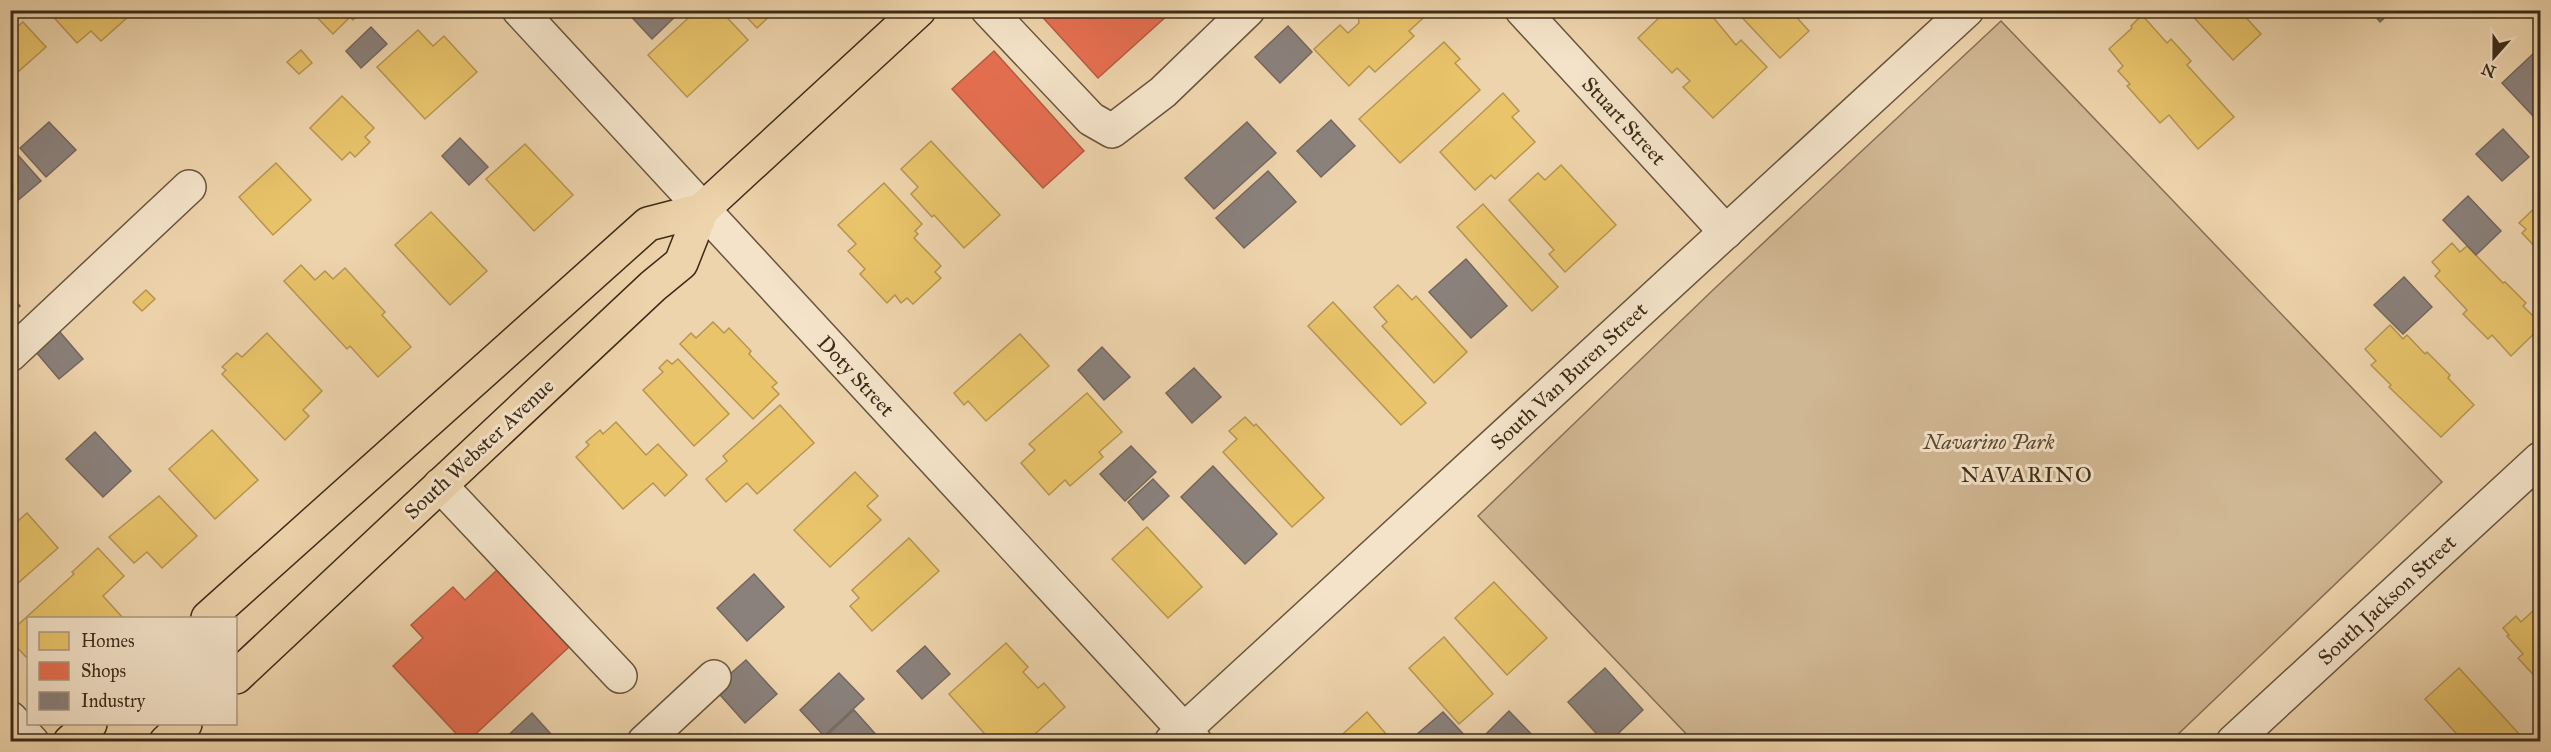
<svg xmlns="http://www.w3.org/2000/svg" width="2551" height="752" viewBox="0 0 2551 752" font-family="'IM FELL Great Primer',serif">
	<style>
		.green { fill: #d0b793; stroke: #867156; stroke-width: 1.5 }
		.homes { fill: #e9c46a; stroke: #b59651; stroke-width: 1.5 }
		.shops { fill: #e76f51; stroke: #b45b40; stroke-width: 1.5 }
		.industry { fill: #8a817c; stroke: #73675e; stroke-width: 1.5 }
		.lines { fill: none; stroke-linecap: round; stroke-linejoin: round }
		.minor-casing { stroke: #69553d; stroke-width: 36 }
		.major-casing { stroke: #3d2b18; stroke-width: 36 }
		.minor { stroke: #f4e3c9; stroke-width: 33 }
		.major { stroke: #eed4ac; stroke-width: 33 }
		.labels { text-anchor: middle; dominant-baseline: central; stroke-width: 6; stroke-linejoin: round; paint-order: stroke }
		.street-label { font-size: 21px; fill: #3d2b18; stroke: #f4e3c9 }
		.park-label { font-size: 21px; font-style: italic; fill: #5a4731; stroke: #f4e3c9 }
		.neighbourhood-label { font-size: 22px; letter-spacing: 1.5px; fill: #3d2b18; stroke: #f4e3c9 }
	</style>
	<rect width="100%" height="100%" fill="#eed4ac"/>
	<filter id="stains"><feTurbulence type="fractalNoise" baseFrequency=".00333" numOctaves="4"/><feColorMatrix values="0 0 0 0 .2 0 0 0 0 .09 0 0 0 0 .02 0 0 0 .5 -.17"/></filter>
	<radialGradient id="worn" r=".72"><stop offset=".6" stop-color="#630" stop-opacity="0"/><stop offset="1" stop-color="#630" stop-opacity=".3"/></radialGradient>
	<!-- green -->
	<path class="green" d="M2001,21L2442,482L2171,741H1693L1478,516L1714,289Z"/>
	<!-- homes -->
	<g class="homes">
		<path d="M47,10H122L128,17L101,41L91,31L77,43Z"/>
		<path d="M310,10H362L353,20L350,17L333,34Z"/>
		<path d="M697,10H720L748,40L687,97L648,55Z"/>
		<path d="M740,10H776L757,28Z"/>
		<path d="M1362,10L1431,11L1409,31L1414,36L1375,72L1369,66L1349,86L1314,49L1340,25L1348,33L1359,23L1358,15Z"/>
		<path d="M1667,10H1707L1736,45L1741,40L1767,67L1713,118L1683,87L1690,81L1677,68L1672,73L1638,38Z"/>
		<path d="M1735,10H1790L1809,31L1780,58Z"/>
		<path d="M2187,10H2239L2261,34L2233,60Z"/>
		<path d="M2142,15L2167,43L2171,39L2191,61L2187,65L2234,117L2198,149L2169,115L2160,123L2127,86L2130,84L2118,71L2123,66L2109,49L2132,28L2131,26Z"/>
		<path d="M23,22L46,47L10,79V27L13,30Z"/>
		<path d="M418,30L433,46L444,36L477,72L425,119L377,67Z"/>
		<path d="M1444,42L1460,59L1455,63L1480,90L1400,163L1359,119Z"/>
		<path d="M301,50L312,63L299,74L287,62Z"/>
		<path d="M1503,93L1519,111L1512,117L1535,142L1495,179L1491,175L1475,190L1440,152Z"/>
		<path d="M342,96L374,128L365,137L370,142L355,157L350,152L342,160L310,128Z"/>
		<path d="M931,141L1000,215L964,248L934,215L932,217L911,194L918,187L901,169Z"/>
		<path d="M525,144L573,195L534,231L486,179Z"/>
		<path d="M276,163L311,200L273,235L239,197Z"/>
		<path d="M1561,165L1616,225L1565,272L1549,254L1554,250L1509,200L1538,173L1545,180Z"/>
		<path d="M884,183L922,224L915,231L918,234L914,238L941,266L935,272L941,278L913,304L907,298L901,303L895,295L887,303L860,274L865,269L848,251L856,244L838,225Z"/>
		<path d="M2540,203V252L2522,233L2526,229L2519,223Z"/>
		<path d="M1483,204L1558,287L1532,311L1457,227Z"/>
		<path d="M431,212L487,271L450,305L395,245Z"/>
		<path d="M2452,243L2460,252L2467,246L2503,283L2505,282L2526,303L2523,306L2540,323V328L2511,356L2492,335L2488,339L2463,314L2467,310L2435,276L2440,271L2432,262Z"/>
		<path d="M301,265L315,280L325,271L333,279L345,268L385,312L382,315L411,347L378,377L350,346L347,349L284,281Z"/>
		<path d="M1398,285L1412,300L1416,296L1467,352L1434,383L1382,326L1387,322L1374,307Z"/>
		<path d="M146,290L155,299L142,311L133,302Z"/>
		<path d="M1333,302L1426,403L1401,425L1308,326Z"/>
		<path d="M713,322L724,333L729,328L751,351L749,354L777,383L772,387L779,394L753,419L680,344L691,333L696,338Z"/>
		<path d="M2390,325L2403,339L2407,335L2425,354L2427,352L2450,375L2448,378L2474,405L2441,437L2389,387L2391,385L2371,365L2376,361L2365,349Z"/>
		<path d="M267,333L322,391L303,410L309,416L285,440L222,374L226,370L222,367L237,353L242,357Z"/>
		<path d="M1020,334L1049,366L986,421L968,401L964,405L954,393Z"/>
		<path d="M678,359L729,414L694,446L643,390L663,372L659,368L667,360L672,364Z"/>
		<path d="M1087,393L1122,432L1099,452L1103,457L1070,486L1065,480L1049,495L1021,463L1035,450L1029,444Z"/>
		<path d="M780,405L814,443L757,494L747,483L726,502L706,479L727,461L723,456Z"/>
		<path d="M1245,417L1254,426L1256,424L1324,498L1292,527L1223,452L1237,439L1229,431Z"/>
		<path d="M616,422L646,455L658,444L687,475L665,496L653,483L623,509L576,457L589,445L586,442L600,430L603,434Z"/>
		<path d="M212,430L258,480L215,519L169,469Z"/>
		<path d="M855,472L878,496L867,506L881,520L830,567L794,530Z"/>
		<path d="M159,496L197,536L162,568L147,552L134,563L109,537Z"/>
		<path d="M27,513L58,548L10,590V528Z"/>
		<path d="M1147,527L1202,587L1168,618L1112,559Z"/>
		<path d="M909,538L939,571L872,631L850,606L859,598L852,590Z"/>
		<path d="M98,548L124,576L103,596L123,618H28V659L10,640V632L74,574L72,572Z"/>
		<path d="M1494,582L1547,638L1507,675L1455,618Z"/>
		<path d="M2536,608L2540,613V682L2518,658L2523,654L2507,636L2509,635L2503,628L2516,616L2521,622Z"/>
		<path d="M1444,637L1493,694L1459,724L1409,668Z"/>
		<path d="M1006,643L1028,667L1023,672L1038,688L1044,683L1065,707L1026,742H992L949,694Z"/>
		<path d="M2459,668L2520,735L2513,742H2464L2425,699Z"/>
		<path d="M1367,712L1393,742H1334Z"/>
	</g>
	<!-- shops -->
	<g class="shops">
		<path d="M1036,10H1165L1169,14L1098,78Z"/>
		<path d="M994,51L1084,151L1043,188L952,89Z"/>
		<path d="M497,570L569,647L467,742H464L393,666L423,638L411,625L453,587L465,600Z"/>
	</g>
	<!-- industry -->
	<g class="industry">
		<path d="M625,10H682L652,39Z"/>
		<path d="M2370,10H2393L2380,22Z"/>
		<path d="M1288,26L1312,52L1280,83L1255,57Z"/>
		<path d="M371,27L387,44L361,68L346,51Z"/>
		<path d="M2535,52L2540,58V112L2535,118L2502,83Z"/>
		<path d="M1331,120L1355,146L1321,177L1297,151Z"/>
		<path d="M49,122L76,150L46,177L20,148Z"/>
		<path d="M1247,122L1276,153L1214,209L1185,178Z"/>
		<path d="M2503,129L2529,157L2502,181L2476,154Z"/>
		<path d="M460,138L488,167L469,185L442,156Z"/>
		<path d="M16,153L41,181L10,207V157Z"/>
		<path d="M1268,171L1296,202L1244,248L1216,218Z"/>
		<path d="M2468,196L2501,231L2476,255L2443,220Z"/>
		<path d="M1466,259L1507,306L1471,338L1429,292Z"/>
		<path d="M2404,277L2432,307L2403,334L2374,305Z"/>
		<path d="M10,295L20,306L10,315Z"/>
		<path d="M10,315L21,327L10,336Z"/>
		<path d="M59,331L83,359L59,379L36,352Z"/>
		<path d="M1102,347L1130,377L1104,400L1078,370Z"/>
		<path d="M1194,368L1221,397L1192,423L1166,393Z"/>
		<path d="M95,432L131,471L103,497L66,459Z"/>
		<path d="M1131,446L1156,472L1125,501L1100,474Z"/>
		<path d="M1213,466L1277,534L1245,564L1181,497Z"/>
		<path d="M1153,479L1169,496L1143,520L1128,502Z"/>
		<path d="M754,574L784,607L747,641L717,608Z"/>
		<path d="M925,646L950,674L922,699L897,671Z"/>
		<path d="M746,660L777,694L745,723L714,688Z"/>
		<path d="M1605,668L1643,710L1609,742H1604L1568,702Z"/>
		<path d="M839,673L864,699L824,736L800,710Z"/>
		<path d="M854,710L880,739L878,742H829L825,737Z"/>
		<path d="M1509,711L1539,742H1484L1481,739Z"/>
		<path d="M1443,712L1467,738L1463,742H1419L1415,736Z"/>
		<path d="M532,713L558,742H501Z"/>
	</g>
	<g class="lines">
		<!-- minor casing -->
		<g class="minor-casing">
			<g id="minor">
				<path d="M519,10L1195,742"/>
				<path d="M988,10L1091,119L1112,131L1163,92L1248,10"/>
				<path d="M1522,10L1726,232"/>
				<path d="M10,355L189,187"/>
				<path d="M440,485L620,676"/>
				<path d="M10,718L32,742"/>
				<path d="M644,742L714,677"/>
				<path d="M1171,742L1967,10"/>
				<path d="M2233,742L2540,459"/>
			</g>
		</g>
		<!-- major casing -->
		<g class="major-casing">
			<g id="major">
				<path d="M208,618L648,224L702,210L919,10"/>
				<path d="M236,677L653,286L681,263L702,210"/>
				<path d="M70,742L90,724"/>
				<path d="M166,742L185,724"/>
			</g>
		</g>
		<!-- minor -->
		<use href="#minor" class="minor"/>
		<!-- major -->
		<use href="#major" class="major"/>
	</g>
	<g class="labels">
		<!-- street labels -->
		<g class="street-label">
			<text transform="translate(1624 121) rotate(47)">Stuart Street</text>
			<text transform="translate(856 376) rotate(47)">Doty Street</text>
			<text transform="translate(1569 376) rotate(-43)">South Van Buren Street</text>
			<text transform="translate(479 449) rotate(-43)">South Webster Avenue</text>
			<text transform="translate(2387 600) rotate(-43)">South Jackson Street</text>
		</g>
		<!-- park labels -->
		<g class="park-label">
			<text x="1989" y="442">Navarino Park</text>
		</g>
		<!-- neighbourhood labels -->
		<g class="neighbourhood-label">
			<text x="2027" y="474">NAVARINO</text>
		</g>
	</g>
	<!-- margin -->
	<rect width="2551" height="752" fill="none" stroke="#eed4ac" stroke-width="36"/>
	<rect x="12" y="12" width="2527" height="728" fill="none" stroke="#3d2b18" stroke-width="3"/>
	<rect x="18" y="18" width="2515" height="716" fill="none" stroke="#3d2b18" stroke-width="1.5"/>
	<!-- legend -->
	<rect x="27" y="617" width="210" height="108" fill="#f4e3c9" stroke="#ab9982" stroke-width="1.5"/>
	<rect x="39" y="632" width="30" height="18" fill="#e9c46a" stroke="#ab9982" stroke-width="1.5"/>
	<text x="81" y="647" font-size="18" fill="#3d2b18">Homes</text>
	<rect x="39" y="662" width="30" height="18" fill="#e76f51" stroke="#ab9982" stroke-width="1.5"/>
	<text x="81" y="677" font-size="18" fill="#3d2b18">Shops</text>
	<rect x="39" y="692" width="30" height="18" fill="#8a817c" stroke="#ab9982" stroke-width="1.5"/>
	<text x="81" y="707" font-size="18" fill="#3d2b18">Industry</text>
	<!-- north arrow -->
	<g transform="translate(2494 57) rotate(201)" stroke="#f4e3c9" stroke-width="4.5" paint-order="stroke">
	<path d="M0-4.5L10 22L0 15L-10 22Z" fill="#3d2b18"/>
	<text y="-9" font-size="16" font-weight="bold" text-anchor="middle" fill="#3d2b18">N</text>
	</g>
	<rect width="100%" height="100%" filter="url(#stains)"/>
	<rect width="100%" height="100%" fill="url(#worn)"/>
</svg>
